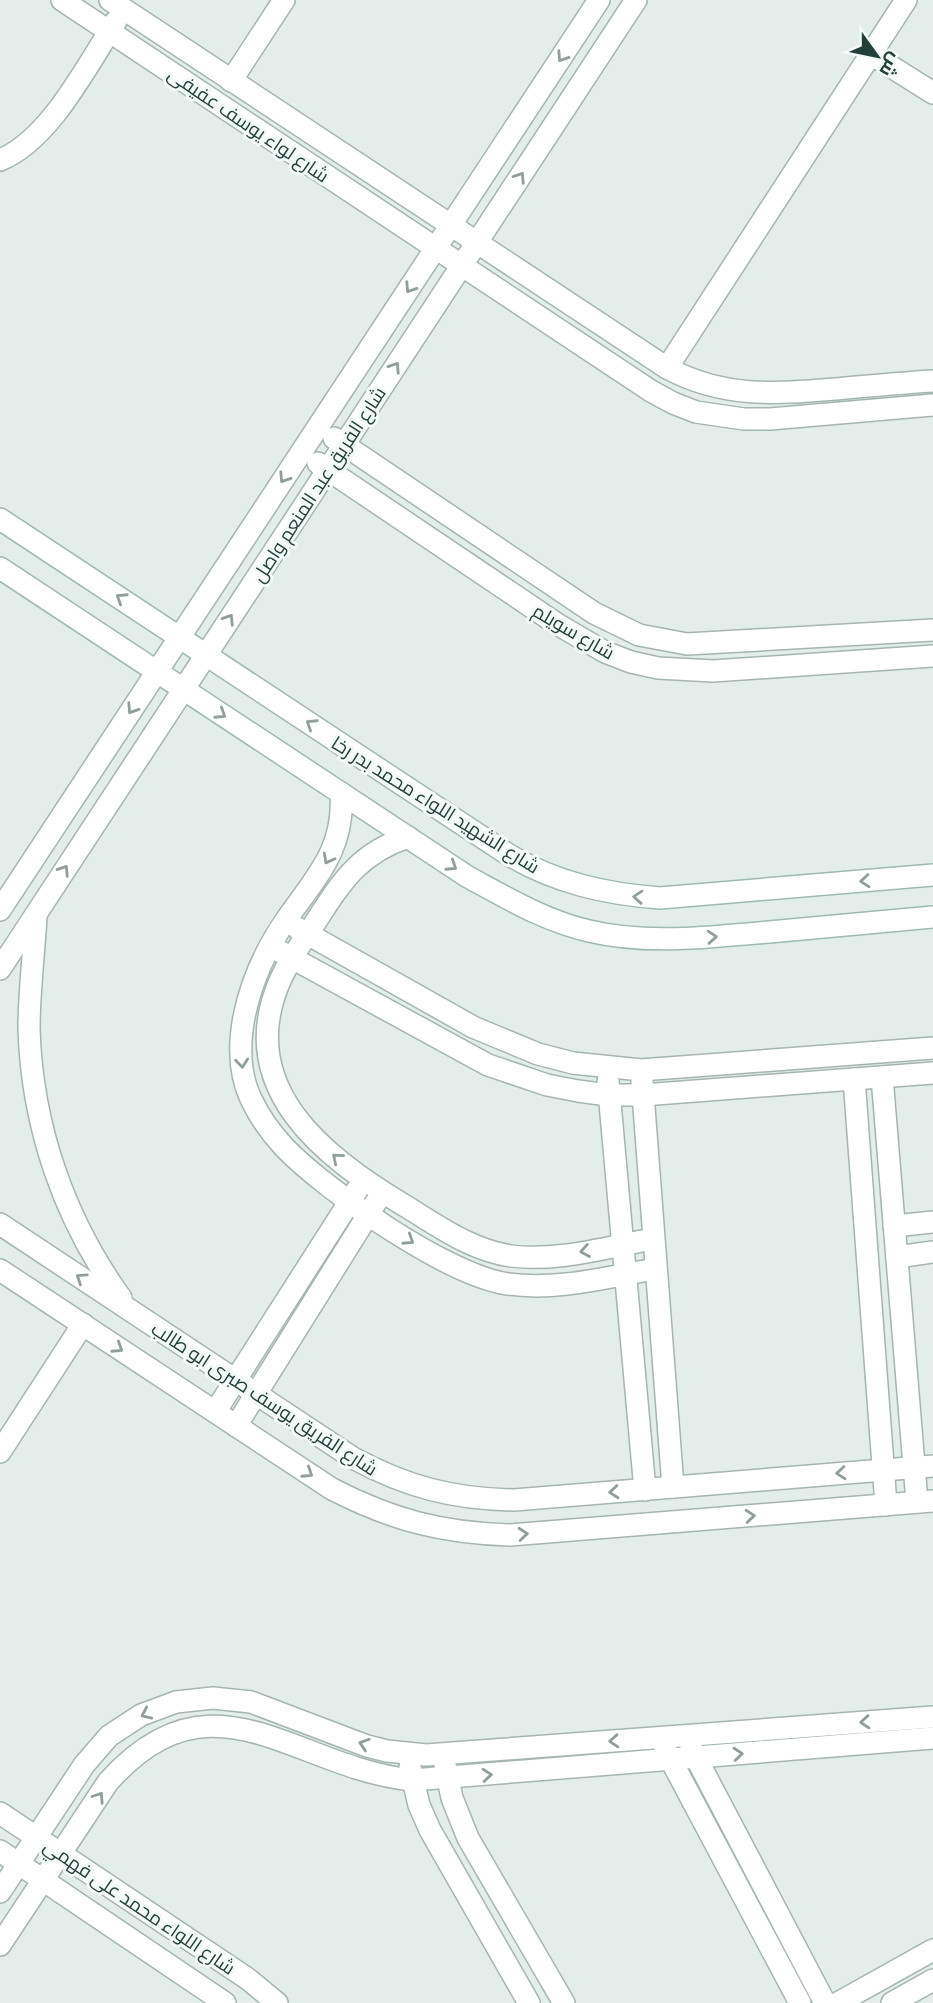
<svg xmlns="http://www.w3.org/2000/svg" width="933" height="2003" viewBox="0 0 933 2003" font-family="Barlow,Cairo,sans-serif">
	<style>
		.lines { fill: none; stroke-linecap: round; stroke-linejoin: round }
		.street-casing { stroke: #a5b5b1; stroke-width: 24 }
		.secondary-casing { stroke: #a0b9b2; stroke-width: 24 }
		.street { stroke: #fff; stroke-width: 21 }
		.secondary { stroke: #fff; stroke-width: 21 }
		.oneway { stroke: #909f9c }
		.labels { text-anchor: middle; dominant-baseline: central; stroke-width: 6; stroke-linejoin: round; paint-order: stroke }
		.street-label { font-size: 19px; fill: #223f39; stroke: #f3f9f7 }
	</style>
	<rect width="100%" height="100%" fill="#e3ede9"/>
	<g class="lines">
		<!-- street casing -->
		<g class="street-casing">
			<g id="street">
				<path d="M62,0L651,391L673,403L696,412L744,419H770L933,405"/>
				<path d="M110,0L667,368C723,398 774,394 836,389C868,386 901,383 933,381"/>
				<path d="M871,54L933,93"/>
				<path d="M231,81L284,0"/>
				<path d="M0,160C50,140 87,65 116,21"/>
				<path d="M667,368L906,0"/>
				<path d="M334,438L594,613L639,635L687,644L933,630"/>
				<path d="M318,463L557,624L605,652L631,662L658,668L713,671L933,656"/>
				<path d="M341,793C345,849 316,877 286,920C266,949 251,982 244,1017C239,1044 239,1074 251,1099C259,1116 272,1134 284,1147C326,1191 449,1276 508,1284C556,1291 608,1277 655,1269"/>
				<path d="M408,837C356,854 339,886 311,929C299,946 287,964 279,983C235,1088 323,1156 402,1204C437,1225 470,1250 511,1256C557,1262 607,1247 653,1239"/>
				<path d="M0,910L599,0"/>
				<path d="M36,916C34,953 29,992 29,1029C32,1126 64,1219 121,1298"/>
				<path d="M297,928L473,1027L538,1054L573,1063L641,1070L933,1048"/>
				<path d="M281,952L488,1065L547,1085L578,1091L608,1095H643L933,1073"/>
				<path d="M0,969L636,0"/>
				<path d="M882,1077L917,1502"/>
				<path d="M854,1079L886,1505"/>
				<path d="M608,1081L645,1490"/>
				<path d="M642,1081L673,1487"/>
				<path d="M0,1224L353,1458C407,1487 453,1499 514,1500L933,1466"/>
				<path d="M894,1226L933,1222"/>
				<path d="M897,1257L933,1252"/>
				<path d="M0,1270L332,1489C392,1520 442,1533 510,1535L933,1501"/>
				<path d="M215,1412L357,1190"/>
				<path d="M236,1426L376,1202"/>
				<path d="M0,1452L83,1324"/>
				<path d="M691,1748L825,2003"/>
				<path d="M665,1749L800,2003"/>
				<path d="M445,1765L452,1798L468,1838L564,2003"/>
				<path d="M410,1767L419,1805L430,1830L529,2003"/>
				<path d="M0,1813L248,1979L277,2003"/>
				<path d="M0,1851L225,2003"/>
				<path d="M0,1892L84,1765L109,1736L141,1715L176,1702L213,1698L251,1702L367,1746L387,1751L426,1755L933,1717"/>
				<path d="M0,1945L108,1782C213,1664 294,1768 412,1780L933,1738"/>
				<path d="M838,2003L933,1950"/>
				<path d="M892,2003L933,1980"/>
			</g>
		</g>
		<!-- secondary casing -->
		<g class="secondary-casing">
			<g id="secondary">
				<path d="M0,519L509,855C556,883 606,894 660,898L933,875"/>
				<path d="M0,568L468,877C507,898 545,921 589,931C648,945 709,937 769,932C824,927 878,922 933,917"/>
			</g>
		</g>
		<!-- street -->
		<use href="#street" class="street"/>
		<!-- secondary -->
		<use href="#secondary" class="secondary"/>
	</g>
	<!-- one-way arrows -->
	<defs><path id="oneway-chevron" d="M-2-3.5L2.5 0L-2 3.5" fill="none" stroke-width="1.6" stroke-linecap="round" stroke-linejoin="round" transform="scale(1.75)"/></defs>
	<g class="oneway">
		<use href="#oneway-chevron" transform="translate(562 57) rotate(123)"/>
		<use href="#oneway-chevron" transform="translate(520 177) rotate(-57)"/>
		<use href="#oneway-chevron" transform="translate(410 288) rotate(123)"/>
		<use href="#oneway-chevron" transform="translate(395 367) rotate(-57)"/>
		<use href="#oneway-chevron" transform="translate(284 478) rotate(123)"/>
		<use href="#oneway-chevron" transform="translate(121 598) rotate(-147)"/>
		<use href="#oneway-chevron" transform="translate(229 619) rotate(-57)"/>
		<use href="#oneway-chevron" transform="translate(132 709) rotate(123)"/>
		<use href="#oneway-chevron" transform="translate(221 714) rotate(33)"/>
		<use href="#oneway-chevron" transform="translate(311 724) rotate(-147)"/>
		<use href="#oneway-chevron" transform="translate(328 859) rotate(118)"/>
		<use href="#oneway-chevron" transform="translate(452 866) rotate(33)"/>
		<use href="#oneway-chevron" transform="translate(64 870) rotate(-57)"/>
		<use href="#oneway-chevron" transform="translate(865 881) rotate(175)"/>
		<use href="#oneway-chevron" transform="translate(638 897) rotate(-176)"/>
		<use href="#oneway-chevron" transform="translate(712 937) rotate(-4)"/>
		<use href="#oneway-chevron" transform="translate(242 1063) rotate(84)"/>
		<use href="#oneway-chevron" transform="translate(337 1158) rotate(-140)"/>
		<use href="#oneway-chevron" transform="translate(409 1240) rotate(33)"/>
		<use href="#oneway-chevron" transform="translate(585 1251) rotate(170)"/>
		<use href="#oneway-chevron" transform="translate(81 1278) rotate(-146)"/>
		<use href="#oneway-chevron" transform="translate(118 1348) rotate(33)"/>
		<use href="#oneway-chevron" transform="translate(308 1473) rotate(33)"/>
		<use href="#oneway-chevron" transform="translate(841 1473) rotate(175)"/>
		<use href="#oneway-chevron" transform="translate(614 1492) rotate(175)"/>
		<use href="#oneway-chevron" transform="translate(750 1516) rotate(-5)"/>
		<use href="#oneway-chevron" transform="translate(523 1534) rotate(-5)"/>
		<use href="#oneway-chevron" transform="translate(146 1714) rotate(156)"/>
		<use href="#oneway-chevron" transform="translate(865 1722) rotate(176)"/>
		<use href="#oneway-chevron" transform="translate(614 1741) rotate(176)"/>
		<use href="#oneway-chevron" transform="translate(364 1744) rotate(-162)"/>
		<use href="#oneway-chevron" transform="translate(738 1754) rotate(-5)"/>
		<use href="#oneway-chevron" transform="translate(487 1775) rotate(-5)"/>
		<use href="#oneway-chevron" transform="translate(99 1797) rotate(-56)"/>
	</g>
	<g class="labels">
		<!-- street labels -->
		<g class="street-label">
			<text transform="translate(249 124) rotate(34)">شارع لواء يوسف عفيفى</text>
			<text transform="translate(318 484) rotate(-57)">شارع الفريق عبد المنعم واصل</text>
			<text transform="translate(574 631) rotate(30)">شارع سويلم</text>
			<text transform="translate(436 804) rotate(32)">شارع الشهيد اللواء محمد بدر رخا</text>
			<text transform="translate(265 1398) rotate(33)">شارع الفريق يوسف صبرى ابو طالب</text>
			<text transform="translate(140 1906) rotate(34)">شارع اللواء محمد على فهمي</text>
		</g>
	</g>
	<!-- north arrow -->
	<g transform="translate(877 56) rotate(123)" stroke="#f3f9f7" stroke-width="5" paint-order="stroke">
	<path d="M0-5L12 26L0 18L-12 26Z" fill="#223f39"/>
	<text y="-10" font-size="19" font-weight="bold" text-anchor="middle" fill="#223f39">ش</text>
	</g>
</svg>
